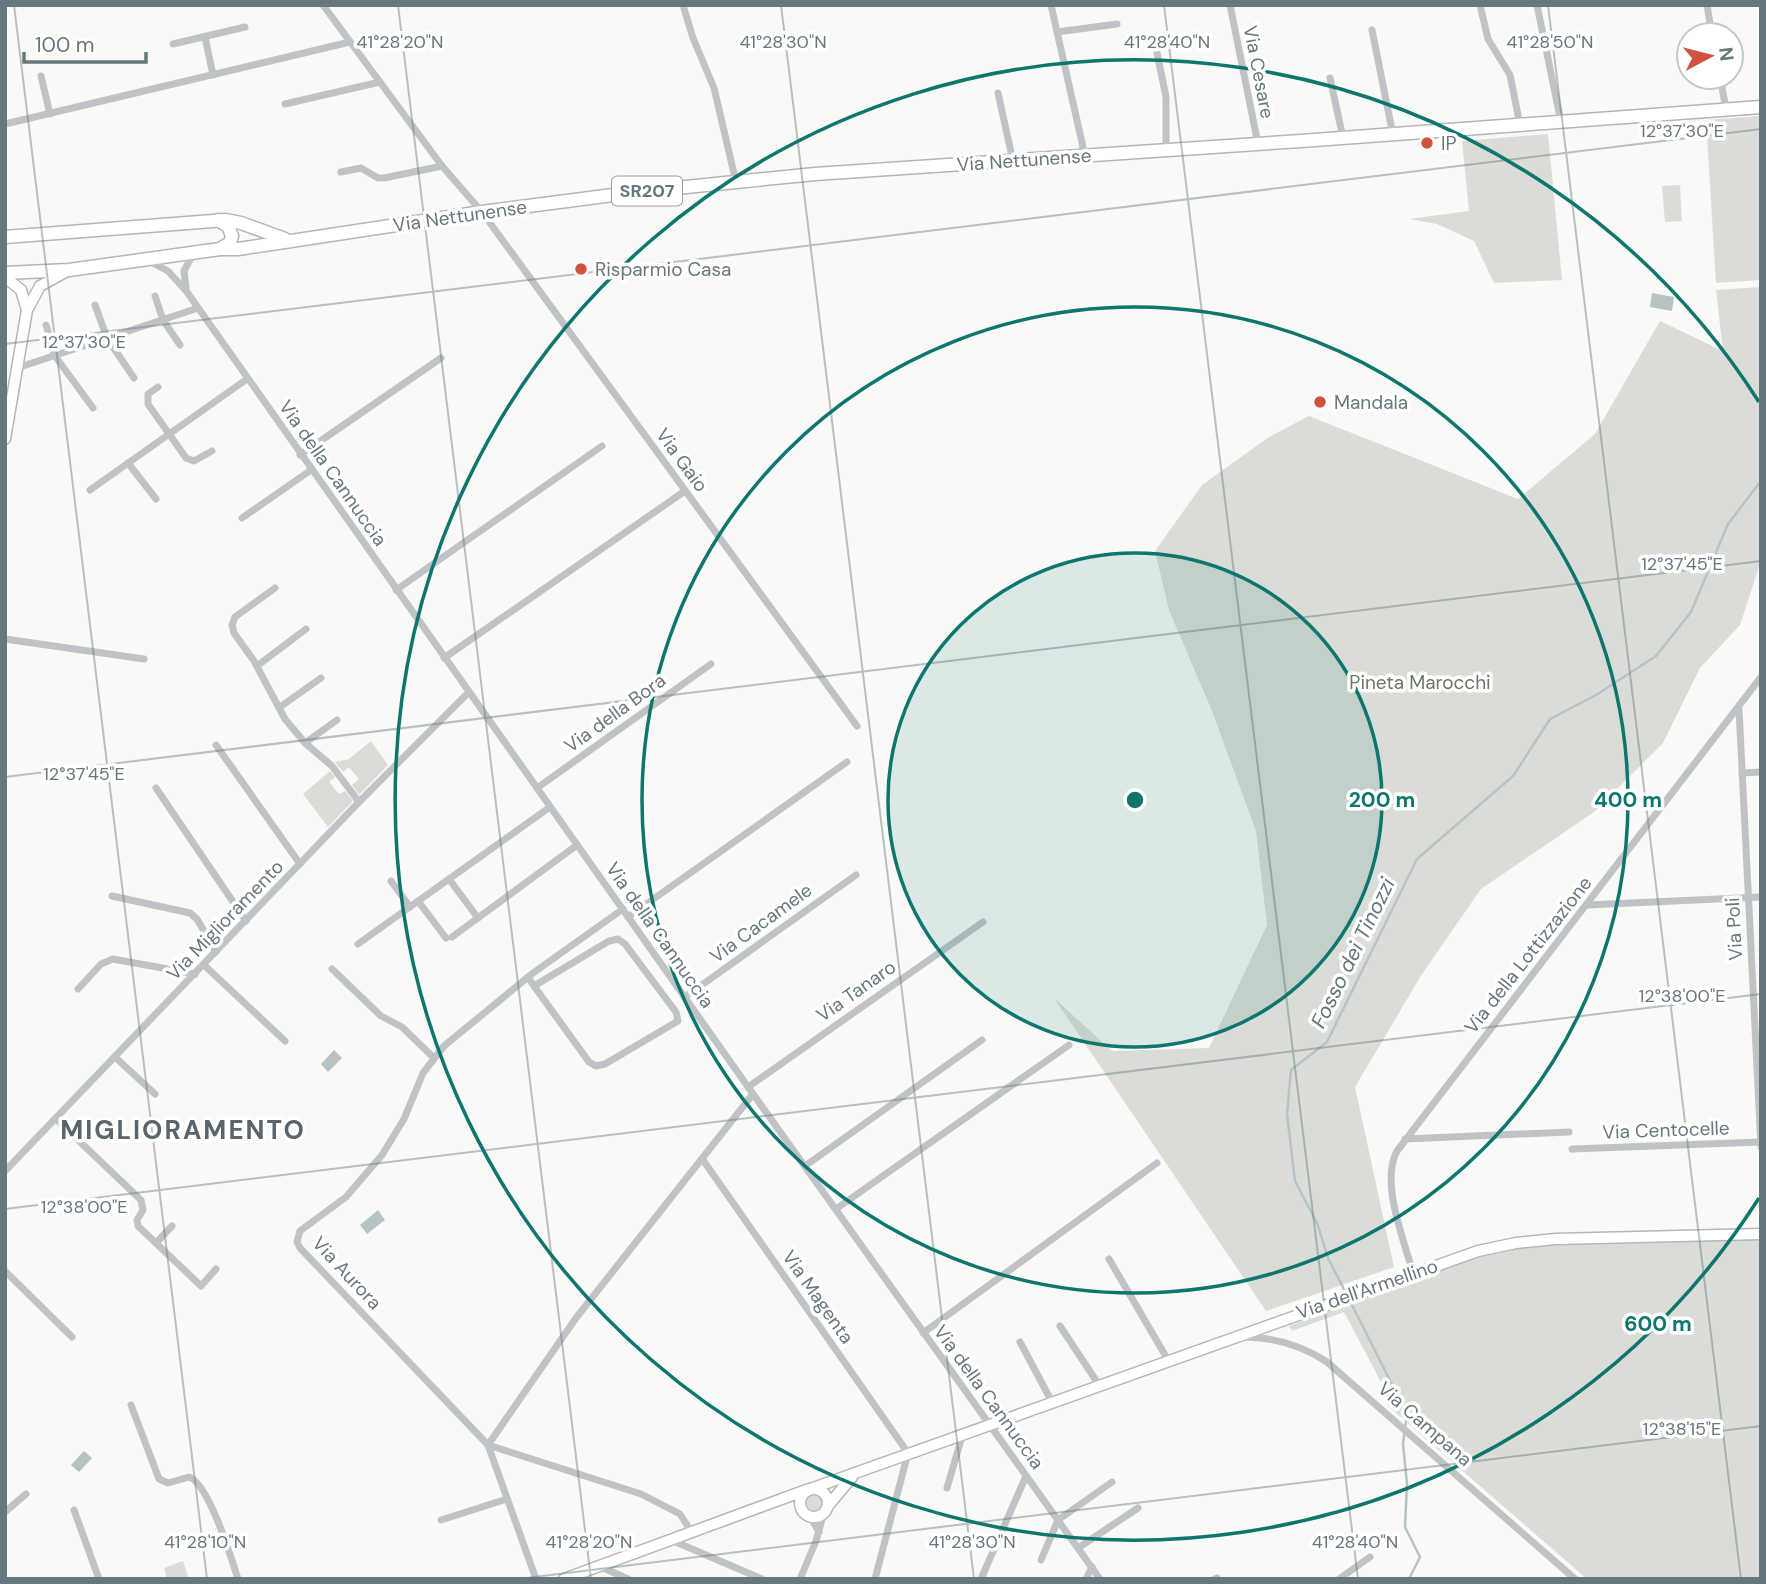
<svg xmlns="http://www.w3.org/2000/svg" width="1766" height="1584" viewBox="0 0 1766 1584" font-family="'DM Sans',sans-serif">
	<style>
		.green { fill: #daddd7 }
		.water { fill: #b7c2c5 }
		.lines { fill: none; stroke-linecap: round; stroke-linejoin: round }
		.stream { stroke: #b7c2c5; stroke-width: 2.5 }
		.secondary-casing { stroke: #b1b8bb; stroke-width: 13 }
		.primary-casing { stroke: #b1b6b9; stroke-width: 15 }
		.street { stroke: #bfc3c6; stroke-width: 7 }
		.secondary { stroke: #fff; stroke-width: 10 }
		.primary { stroke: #fff; stroke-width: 12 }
		.ticks { fill: none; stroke: #67777e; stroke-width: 2; stroke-opacity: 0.45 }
		.ring { fill: none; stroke: #0f766e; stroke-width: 3.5 }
		.poi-dot { fill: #cf5241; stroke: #fff; stroke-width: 2.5 }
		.labels { text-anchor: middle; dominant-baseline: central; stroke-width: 7; stroke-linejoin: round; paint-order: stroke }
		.shield { fill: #fff; stroke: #95a0a5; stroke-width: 2 }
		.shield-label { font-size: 18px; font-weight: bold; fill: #67777e }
		.street-label { font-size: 19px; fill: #67777e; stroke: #fff }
		.poi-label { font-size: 19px; fill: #67777e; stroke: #fff; text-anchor: start }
		.park-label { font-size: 19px; fill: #6b7766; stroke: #fff }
		.water-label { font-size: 21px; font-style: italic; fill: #627578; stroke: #fff }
		.district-label { font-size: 26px; font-weight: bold; letter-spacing: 2px; fill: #59656a; stroke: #fff }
		.ticks-label { font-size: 18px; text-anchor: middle; fill: #67777e; stroke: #fff; stroke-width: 7; stroke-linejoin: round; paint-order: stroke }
		.centre { fill: #0f766e; stroke: #fff; stroke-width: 3.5 }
		.ring-label { font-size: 21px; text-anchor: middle; font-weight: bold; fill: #0f766e; stroke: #fff; stroke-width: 7; stroke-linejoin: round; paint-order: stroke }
	</style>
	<rect width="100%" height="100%" fill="#f9f9f7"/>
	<!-- green -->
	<g class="green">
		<path d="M1761,116V280L1716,283L1706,120Z"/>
		<path d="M1548,134L1562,280L1494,283L1474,241L1437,224L1409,219L1469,211L1462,141Z"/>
		<path d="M1680,185L1682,221L1665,222L1662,186Z"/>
		<path d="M1761,287V561L1740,625L1700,668L1663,743L1594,812L1481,889L1422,974L1355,1087L1394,1267L1266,1311L1054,998L1112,1051L1209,1048L1267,925L1256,831L1212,711L1169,610L1155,551L1202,485L1269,437L1309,416L1518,499L1595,434L1660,321L1723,351L1716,290Z"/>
		<path d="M371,741L388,765L359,795L352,785L359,779L349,767L343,772L335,762L349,759Z"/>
		<path d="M330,771L335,777L329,782L339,794L345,791L353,801L328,827L303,794Z"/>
		<path d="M1556,1240H1761V1579H1587L1387,1405L1391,1401L1344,1312L1292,1331L1289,1326L1491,1251Z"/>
		<circle cx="815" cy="1502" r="9"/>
		<path d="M183,1561L189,1579H167L164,1568Z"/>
	</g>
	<!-- water -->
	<g class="water">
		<path d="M1652,293L1674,297L1672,311L1650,307Z"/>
		<path d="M334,1050L342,1058L328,1072L321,1064Z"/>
		<path d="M378,1210L385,1220L367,1234L360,1225Z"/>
		<path d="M84,1451L92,1458L79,1472L71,1465Z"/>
	</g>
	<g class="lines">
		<!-- stream -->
		<g class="stream">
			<path d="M1347,1295L1328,1258L1317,1223L1295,1181L1287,1114L1291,1070L1327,1042L1417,859L1513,776L1550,719L1596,695L1656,656L1691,612L1728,524L1761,481"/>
			<path d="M1350,1301L1407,1414L1403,1444L1407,1484L1405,1527L1420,1557L1409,1579"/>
		</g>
		<!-- secondary casing -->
		<g class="secondary-casing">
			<g id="secondary">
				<path d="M5,277L21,290L27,310"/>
				<path d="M5,439L27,310L40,286L67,271"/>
				<path d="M813,1488L1478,1251L1516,1243L1555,1239L1761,1234"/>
				<circle cx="814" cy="1503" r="14"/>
				<path d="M827,1507L852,1477"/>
				<path d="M564,1579L809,1489"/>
			</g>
		</g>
		<!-- primary casing -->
		<g class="primary-casing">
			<g id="primary">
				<path d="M218,220L228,226L232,236L230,243L220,249"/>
				<path d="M5,237L226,220L241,223L285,239"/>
				<path d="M5,273L69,270L220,249H238L482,212L636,192L815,174L1301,141L1761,107"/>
			</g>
		</g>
		<!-- street -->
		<g class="street">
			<path d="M323,5L442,166L482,212L857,726"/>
			<path d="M683,5L693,38L714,88L736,182"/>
			<path d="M1051,5L1085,156"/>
			<path d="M1230,5L1258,144"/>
			<path d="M1480,5L1488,39L1510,75L1520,125"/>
			<path d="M1537,5L1561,122"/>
			<path d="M1707,5L1712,35"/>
			<path d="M1372,30L1393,135"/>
			<path d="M1057,32L1117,24"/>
			<path d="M205,37L213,75"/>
			<path d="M173,44L245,27"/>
			<path d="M1156,48L1166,97V151"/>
			<path d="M41,76L50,114"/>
			<path d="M1720,77L1726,109"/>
			<path d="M1330,78L1343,138"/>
			<path d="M998,93L1013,161"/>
			<path d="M285,104L380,82"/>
			<path d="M5,124L350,42"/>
			<path d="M341,172L361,168L378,178H384L442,166"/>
			<path d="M147,260L168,271L187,292L753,1094L1100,1579"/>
			<path d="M186,288L184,271L193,254"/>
			<path d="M155,296L163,320L180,345"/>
			<path d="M95,305L107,338L134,378"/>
			<path d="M46,325L55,356L93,408"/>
			<path d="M17,368L198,308"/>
			<path d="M158,387L148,394V404L186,458L194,461L212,451"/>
			<path d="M300,455L441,358"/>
			<path d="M128,463L156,499"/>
			<path d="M90,490L247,379"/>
			<path d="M242,518L311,470"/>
			<path d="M275,588L235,617L232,625L234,633L254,661L285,719L305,743L332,766L359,802"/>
			<path d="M396,590L602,446"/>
			<path d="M5,639L144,659"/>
			<path d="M444,658L685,491"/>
			<path d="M257,666L306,629"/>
			<path d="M280,707L321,678"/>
			<path d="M1739,709L1761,1147"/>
			<path d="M305,743L337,720"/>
			<path d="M216,745L300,864"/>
			<path d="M1742,773L1761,772"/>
			<path d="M156,788L246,921"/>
			<path d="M537,788L711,664"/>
			<path d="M449,879L478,918"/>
			<path d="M391,881L410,907"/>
			<path d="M112,896L190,913L197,919L216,952"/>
			<path d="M418,901L446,938"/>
			<path d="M1587,905L1761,897"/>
			<path d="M623,909L533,973L444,1046L423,1073L404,1119L382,1155L346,1197L300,1231L297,1242L300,1248L488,1445L641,1494L680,1514L692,1533"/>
			<path d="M628,917L847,762"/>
			<path d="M452,937L577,845"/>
			<path d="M358,944L550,807"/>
			<path d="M204,965L285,1041"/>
			<path d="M332,969L381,1016L402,1027L434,1058"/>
			<path d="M528,977L534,986L589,1062L596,1066L605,1064L678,1021L676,1012L625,944L618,939L609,941L534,986"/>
			<path d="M78,989L101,964L113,959L195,974"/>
			<path d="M685,997L856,875"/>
			<path d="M115,1057L155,1094"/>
			<path d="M748,1087L983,922"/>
			<path d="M56,1119L141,1200L143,1210L137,1220L138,1226L201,1286L216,1269"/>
			<path d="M1405,1139L1569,1132"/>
			<path d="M1572,1149L1761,1142"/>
			<path d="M703,1160L908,1453L875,1579"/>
			<path d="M805,1166L982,1040"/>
			<path d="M5,1171L359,802L469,692"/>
			<path d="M836,1209L1069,1045"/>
			<path d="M156,1243L172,1226"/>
			<path d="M1109,1259L1168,1360"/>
			<path d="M5,1271L72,1337"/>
			<path d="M1413,1273C1404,1240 1380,1182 1397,1151L1761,677"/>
			<path d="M1060,1326L1099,1385"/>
			<path d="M923,1333L1157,1163"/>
			<path d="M1243,1337C1274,1337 1301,1345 1327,1362L1575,1579"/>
			<path d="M1020,1342L1052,1402"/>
			<path d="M131,1405L159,1479L168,1483L189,1477C209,1484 231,1557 238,1579"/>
			<path d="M488,1445L576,1318L753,1094"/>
			<path d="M488,1445L536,1579"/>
			<path d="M947,1488L963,1433"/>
			<path d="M74,1510L99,1579"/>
			<path d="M5,1512L26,1494"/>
			<path d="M810,1516L819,1532"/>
			<path d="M441,1520L507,1499"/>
			<path d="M671,1540L762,1579"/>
			<path d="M1078,1548L1138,1508"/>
			<path d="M1041,1560L1058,1520L1112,1482"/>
			<path d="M599,1566L628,1579"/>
			<path d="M800,1579L816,1541L824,1512"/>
			<path d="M981,1579L1026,1476"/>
			<path d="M1086,1579L1092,1567"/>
			<path d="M1215,1579L1217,1578"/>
			<path d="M1339,1579L1370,1557"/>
		</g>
		<!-- secondary -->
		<use href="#secondary" class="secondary"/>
		<!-- primary -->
		<use href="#primary" class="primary"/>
	</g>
	<!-- ticks -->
	<path class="ticks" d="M14,5L207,1579M398,5L591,1579M781,5L974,1579M1164,5L1358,1579M1548,5L1741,1579M5,344L1761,129M5,777L1761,561M5,1209L1761,994M518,1579L1761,1426"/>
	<!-- distance rings -->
	<circle cx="1135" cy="800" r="247" fill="#0f766e" fill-opacity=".12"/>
	<g class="ring">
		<circle cx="1135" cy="800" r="247"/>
		<circle cx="1135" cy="800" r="493"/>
		<path d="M1759 1198A740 740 0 1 1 1759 402"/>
	</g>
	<!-- markers -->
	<g class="poi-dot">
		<circle cx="1427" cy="143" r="7"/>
		<circle cx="581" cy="269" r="7"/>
		<circle cx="1320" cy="402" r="7"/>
	</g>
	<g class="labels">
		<!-- shield labels -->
		<rect class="shield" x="612" y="176.5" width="70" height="29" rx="5"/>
		<g class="shield-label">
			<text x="647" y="191">SR207</text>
		</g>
		<!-- street labels -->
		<g class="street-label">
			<text transform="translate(1259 72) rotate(79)">Via Cesare</text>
			<text transform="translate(1024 160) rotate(-4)">Via Nettunense</text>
			<text transform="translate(460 216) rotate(-8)">Via Nettunense</text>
			<text transform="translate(682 460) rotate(54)">Via Gaio</text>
			<text transform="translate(333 473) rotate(55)">Via della Cannuccia</text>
			<text transform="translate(615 713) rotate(-36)">Via della Bora</text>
			<text transform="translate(225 920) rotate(-46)">Via Miglioramento</text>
			<text transform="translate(761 923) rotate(-36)">Via Cacamele</text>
			<text transform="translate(1734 929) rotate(-93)">Via Poli</text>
			<text transform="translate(660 935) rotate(55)">Via della Cannuccia</text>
			<text transform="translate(1528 955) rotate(-52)">Via della Lottizzazione</text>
			<text transform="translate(856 991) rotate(-35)">Via Tanaro</text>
			<text transform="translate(1666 1130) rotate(-2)">Via Centocelle</text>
			<text transform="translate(347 1273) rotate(47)">Via Aurora</text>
			<text transform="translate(1367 1289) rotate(-19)">Via dell'Armellino</text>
			<text transform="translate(818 1297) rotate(55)">Via Magenta</text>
			<text transform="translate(989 1397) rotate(54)">Via della Cannuccia</text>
			<text transform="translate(1425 1424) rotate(41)">Via Campana</text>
		</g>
		<!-- poi labels -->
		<g class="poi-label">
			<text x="1441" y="143">IP</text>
			<text x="595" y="269">Risparmio Casa</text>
			<text x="1334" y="402">Mandala</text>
		</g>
		<!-- park labels -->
		<g class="park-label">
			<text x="1420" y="682">Pineta Marocchi</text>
		</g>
		<!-- water labels -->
		<g class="water-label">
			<text transform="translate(1353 953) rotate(-64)">Fosso dei Tinozzi</text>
		</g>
		<!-- district labels -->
		<g class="district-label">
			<text x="183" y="1130">MIGLIORAMENTO</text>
		</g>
	</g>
	<g class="ticks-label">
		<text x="400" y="48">41°28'20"N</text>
		<text x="783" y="48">41°28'30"N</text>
		<text x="1167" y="48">41°28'40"N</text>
		<text x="1550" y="48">41°28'50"N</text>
		<text x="1682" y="137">12°37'30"E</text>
		<text x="84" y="348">12°37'30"E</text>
		<text x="1682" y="570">12°37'45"E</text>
		<text x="84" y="780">12°37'45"E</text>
		<text x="1682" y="1002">12°38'00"E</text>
		<text x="84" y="1213">12°38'00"E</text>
		<text x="1682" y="1435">12°38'15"E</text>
		<text x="205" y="1548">41°28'10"N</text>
		<text x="589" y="1548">41°28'20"N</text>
		<text x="972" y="1548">41°28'30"N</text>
		<text x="1355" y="1548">41°28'40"N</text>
	</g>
	<circle cx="1135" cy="800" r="10" class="centre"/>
	<g class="ring-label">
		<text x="1382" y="807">200 m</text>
		<text x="1628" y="807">400 m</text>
		<text x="1658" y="1331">600 m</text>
	</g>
	<!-- border -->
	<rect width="1766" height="1584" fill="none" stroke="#67777e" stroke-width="14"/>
	<!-- north arrow -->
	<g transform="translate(1710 56) rotate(83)"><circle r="33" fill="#ffffff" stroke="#c2c9cb" stroke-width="2"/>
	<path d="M0-5L12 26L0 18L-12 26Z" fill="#cf5241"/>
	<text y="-10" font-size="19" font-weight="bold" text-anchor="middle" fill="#67777e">N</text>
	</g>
	<!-- scale -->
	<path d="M24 52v10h122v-10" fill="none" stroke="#67777e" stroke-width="3.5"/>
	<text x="35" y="52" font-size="21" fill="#67777e" stroke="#ffffff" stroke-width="5" paint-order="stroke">100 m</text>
</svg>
